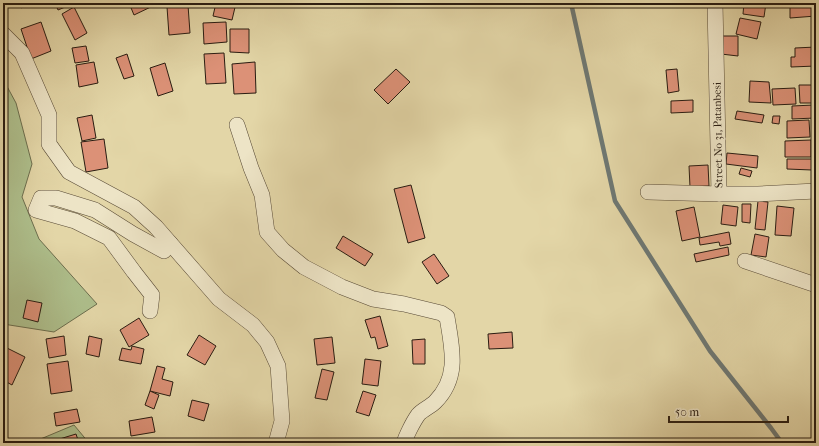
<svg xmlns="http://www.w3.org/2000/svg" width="819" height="446" viewBox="0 0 819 446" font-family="'IM FELL French Canon',serif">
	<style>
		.green { fill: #aebf8c; stroke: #6c6e4e }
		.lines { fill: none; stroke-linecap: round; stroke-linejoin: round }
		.stream { stroke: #6e7873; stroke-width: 4.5 }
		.building { fill: #dc9177; stroke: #291c11 }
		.minor-casing { stroke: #584a36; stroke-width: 16 }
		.minor { stroke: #ede4c6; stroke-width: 15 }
		.labels { text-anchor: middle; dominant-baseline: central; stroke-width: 3.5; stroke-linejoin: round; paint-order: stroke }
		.street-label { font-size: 11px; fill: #291c11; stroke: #ede4c6 }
	</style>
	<rect width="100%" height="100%" fill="#e3d6a7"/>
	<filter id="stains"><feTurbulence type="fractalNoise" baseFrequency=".005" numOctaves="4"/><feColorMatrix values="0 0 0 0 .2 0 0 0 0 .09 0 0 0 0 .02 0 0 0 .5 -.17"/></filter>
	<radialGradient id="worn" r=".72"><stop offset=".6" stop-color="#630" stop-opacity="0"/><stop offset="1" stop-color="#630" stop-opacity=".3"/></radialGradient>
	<!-- green -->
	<g class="green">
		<path d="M3,79L16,103L32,164L22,197L39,239L97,304L54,332L3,324Z"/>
		<path d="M74,425L89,443H31Z"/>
	</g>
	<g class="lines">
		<!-- stream -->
		<path class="stream" d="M571,3L615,201L710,351L771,428L782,443"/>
	</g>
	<!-- building -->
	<g class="building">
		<path d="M18,3H29L21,8Z"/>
		<path d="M55,3H69L70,5L58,10Z"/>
		<path d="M129,3H156L157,4L134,15Z"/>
		<path d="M216,3H236L232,20L213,16Z"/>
		<path d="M744,3H766L764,17L743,14Z"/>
		<path d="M188,5L190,33L169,35L167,7Z"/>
		<path d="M816,5V16L790,18V7Z"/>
		<path d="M74,7L87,33L75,40L62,14Z"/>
		<path d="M740,18L761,22L757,39L736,34Z"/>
		<path d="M41,22L51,51L31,59L21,29Z"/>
		<path d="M226,22L227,42L204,44L203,23Z"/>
		<path d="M230,29H249V53L230,52Z"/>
		<path d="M721,36H738V56L721,54Z"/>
		<path d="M86,46L89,61L75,63L72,48Z"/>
		<path d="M816,47V66L791,67V57H795V48Z"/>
		<path d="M224,53L226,83L206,84L204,54Z"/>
		<path d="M127,54L134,76L124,79L116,58Z"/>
		<path d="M94,62L98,83L79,87L76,65Z"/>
		<path d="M255,62L256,93L234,94L232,64Z"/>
		<path d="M165,63L173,91L158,96L150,68Z"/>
		<path d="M396,69L410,82L388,104L374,90Z"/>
		<path d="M677,69L679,91L668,93L666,70Z"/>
		<path d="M750,81L769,82L771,103L749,102Z"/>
		<path d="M799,85H816V103H800Z"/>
		<path d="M795,88L796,104L773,105L772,89Z"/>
		<path d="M693,100V112L671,113V101Z"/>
		<path d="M814,105L815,118L792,119V106Z"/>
		<path d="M737,111L764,115L762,123L735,119Z"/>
		<path d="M92,115L96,138L82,141L77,118Z"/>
		<path d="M773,116H780L779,124L772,123Z"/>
		<path d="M809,120L810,137L787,138V121Z"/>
		<path d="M104,139L108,168L86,172L81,142Z"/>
		<path d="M811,140V157H785V141Z"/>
		<path d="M727,153L758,156L757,168L726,164Z"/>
		<path d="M787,159H813L812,170L787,169Z"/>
		<path d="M708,165L709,186L690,187L689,166Z"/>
		<path d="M741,168L752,171L750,177L739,174Z"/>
		<path d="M411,185L425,238L408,243L394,189Z"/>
		<path d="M758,201L768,202L765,230L755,229Z"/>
		<path d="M742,204H751L750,223L742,222Z"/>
		<path d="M723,205L738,207L736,226L721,224Z"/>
		<path d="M777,206L794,208L791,236L775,235Z"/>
		<path d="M694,207L700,237L682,241L676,211Z"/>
		<path d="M729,232L731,244L720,246L719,242L700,245L699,238Z"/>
		<path d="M755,234L769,237L766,257L751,255Z"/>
		<path d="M343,236L373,254L365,266L336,248Z"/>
		<path d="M728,247L729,255L696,262L694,254Z"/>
		<path d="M434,254L449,276L437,284L422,262Z"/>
		<path d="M27,300L42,303L38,322L23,318Z"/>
		<path d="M380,316L388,346L378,349L375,337L371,338L365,320Z"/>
		<path d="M139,318L149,335L129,347L120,330Z"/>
		<path d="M512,332L513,348L489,349L488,334Z"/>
		<path d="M199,335L216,346L205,365L187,355Z"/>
		<path d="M64,336L66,355L49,358L46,339Z"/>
		<path d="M89,336L102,339L99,357L86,354Z"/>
		<path d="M332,337L335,363L317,365L314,339Z"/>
		<path d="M425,339V364H413L412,340Z"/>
		<path d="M132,346L144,349L141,364L119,360L122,348L131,350Z"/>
		<path d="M7,348L25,357L12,385L3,380V357Z"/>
		<path d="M365,359L381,361L378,386L362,384Z"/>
		<path d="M68,361L72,391L51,394L47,364Z"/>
		<path d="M157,366L165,368L162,379L173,382L170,396L150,391Z"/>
		<path d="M322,369L334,372L327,400L315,398Z"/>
		<path d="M150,391L159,395L154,409L145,405Z"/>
		<path d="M363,391L376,395L369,416L356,412Z"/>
		<path d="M192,400L209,404L204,421L188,416Z"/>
		<path d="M77,409L80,422L56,426L54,413Z"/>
		<path d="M152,417L155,432L131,436L129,421Z"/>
		<path d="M76,434L79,443H54L53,441Z"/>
		<path d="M120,440L131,443H120Z"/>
	</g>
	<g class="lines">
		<!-- minor casing -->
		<g class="minor-casing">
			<g id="minor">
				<path d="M715,3L719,194H758L816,191"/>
				<path d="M3,34L22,53L49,115V144L69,172L134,207L156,227L219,299L253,325L267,342L278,366L282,421L276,443"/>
				<path d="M237,125L251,168L262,195L267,232L283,250L304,267L342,287L373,299L404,304L441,313L447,317C452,348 460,377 435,402C430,407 422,410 418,415C413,422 406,436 404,443"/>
				<path d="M648,192L719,194"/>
				<path d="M745,261L816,285"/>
				<path d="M150,311L152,295L134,272L109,238L75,221L36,210L41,198H56L95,210L133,234L164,251L170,243"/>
			</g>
		</g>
		<!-- minor -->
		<use href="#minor" class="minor"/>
	</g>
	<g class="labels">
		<!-- street labels -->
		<g class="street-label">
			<text transform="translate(718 135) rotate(-91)">Street No 31, Patanbesi</text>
		</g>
	</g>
	<!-- margin -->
	<rect width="819" height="446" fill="none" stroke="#e3d6a7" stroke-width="16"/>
	<rect x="4" y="4" width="811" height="438" fill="none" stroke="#291c11" stroke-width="2"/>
	<rect x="8" y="8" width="803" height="430" fill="none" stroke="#291c11"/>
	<!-- scale -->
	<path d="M669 416v6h119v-6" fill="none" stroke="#291c11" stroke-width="2"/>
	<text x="675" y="416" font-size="12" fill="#291c11" stroke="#ede4c6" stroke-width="3" paint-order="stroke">50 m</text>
	<rect width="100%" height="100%" filter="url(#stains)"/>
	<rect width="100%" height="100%" fill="url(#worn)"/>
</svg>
